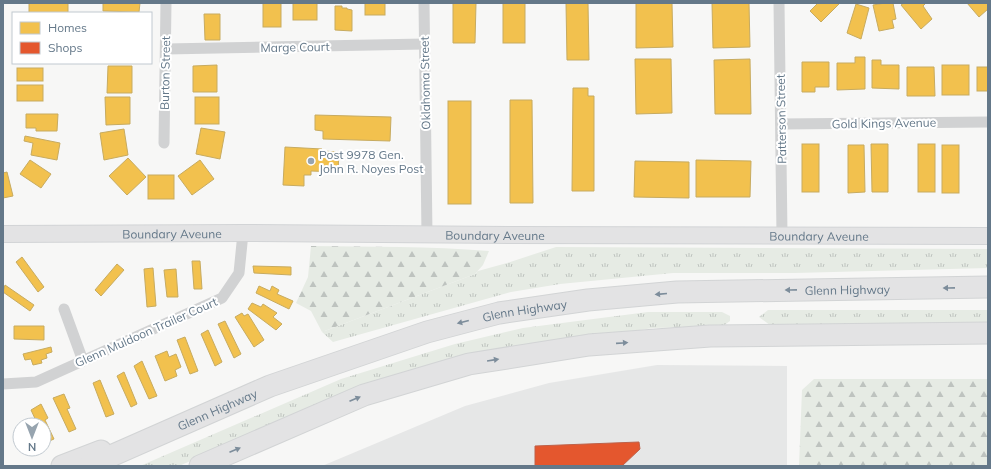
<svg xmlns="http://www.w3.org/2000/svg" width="991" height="469" viewBox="0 0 991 469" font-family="Mulish,sans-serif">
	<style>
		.built { fill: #e6e7e7 }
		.grass { fill: url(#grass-tufts) }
		.forest { fill: url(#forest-firs) }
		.homes { fill: #f2c14e; stroke: #c7ab60 }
		.shops { fill: #e4572e; stroke: #be6149 }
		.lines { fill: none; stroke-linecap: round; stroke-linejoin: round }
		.secondary-casing { stroke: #d2d4d6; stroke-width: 18 }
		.highway-casing { stroke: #d2d4d5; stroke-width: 23 }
		.street { stroke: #d1d2d3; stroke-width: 11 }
		.secondary { stroke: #e3e3e4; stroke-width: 16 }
		.highway { stroke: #e3e3e4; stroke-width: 21 }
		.oneway { fill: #7d8d9b }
		.poi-dot { fill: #97a4af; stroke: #fff; stroke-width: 1.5 }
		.labels { text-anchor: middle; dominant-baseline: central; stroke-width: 4; stroke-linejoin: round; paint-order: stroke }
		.street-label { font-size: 12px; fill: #647889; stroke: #fff }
		.poi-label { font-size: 12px; fill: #647889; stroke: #fff; text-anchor: start }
	</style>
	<defs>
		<pattern id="grass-tufts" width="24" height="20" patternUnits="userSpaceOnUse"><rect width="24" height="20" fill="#e6ebe4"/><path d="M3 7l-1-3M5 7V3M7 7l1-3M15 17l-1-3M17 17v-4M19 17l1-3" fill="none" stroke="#bec3bf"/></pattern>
		<pattern id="forest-firs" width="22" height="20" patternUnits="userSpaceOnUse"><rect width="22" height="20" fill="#e6ebe4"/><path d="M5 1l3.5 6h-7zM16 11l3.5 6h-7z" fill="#bec3bf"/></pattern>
	</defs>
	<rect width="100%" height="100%" fill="#f7f7f6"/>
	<!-- built -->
	<path class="built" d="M657,365L787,366V466H322L465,406L549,383Z"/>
	<!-- grass -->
	<g class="grass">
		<path d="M556,247L988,249V268L795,273H673L560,284L511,292L333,342L322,332L475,274L478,271L507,263Z"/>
		<path d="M768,310H988V322L770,325L759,317Z"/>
		<path d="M648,312H722L730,316V321L723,326L653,328L518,348L343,394L179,466H140L341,379L455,344L523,328Z"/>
	</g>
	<!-- forest -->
	<g class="forest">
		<path d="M311,246C370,247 430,246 489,251L483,265L475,274L322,332L311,311L296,303L308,277Z"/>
		<path d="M814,379H988V466H799L802,390Z"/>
	</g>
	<!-- homes -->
	<g class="homes">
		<rect x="29" y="3" width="39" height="10"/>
		<path d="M103,3H140L139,12L103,11Z"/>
		<rect x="263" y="3" width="18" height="24"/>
		<rect x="293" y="3" width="24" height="17"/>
		<rect x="365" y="3" width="20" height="12"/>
		<path d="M453,3H476L475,43H453Z"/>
		<rect x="503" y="3" width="22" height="40"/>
		<path d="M566,3H588L589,60H567Z"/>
		<path d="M636,3H672L673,47L636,48Z"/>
		<path d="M712,3H749L750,47L713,48Z"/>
		<path d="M818,3H840L821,22L810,11Z"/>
		<path d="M885,3H893L896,19L892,20L894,28L879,31L873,5Z"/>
		<path d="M904,3H926L923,6L932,19L921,29L901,5Z"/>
		<path d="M967,3H988V9L979,17Z"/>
		<path d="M856,4L869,8L861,39L847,33Z"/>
		<path d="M335,6H342V8H347V9L352,10V31L335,30Z"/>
		<path d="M204,14H220V40H205Z"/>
		<path d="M855,57H865V89L837,90V63H855Z"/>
		<path d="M635,59H671L672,113L636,114Z"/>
		<path d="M750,59L751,114H715L714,60Z"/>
		<path d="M872,60H881V65H899V89L872,88Z"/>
		<path d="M802,62H829V87H815V92H802Z"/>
		<path d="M217,65V92H193V66Z"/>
		<rect x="942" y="65" width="27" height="30"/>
		<path d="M108,66H132V93H107Z"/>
		<path d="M907,67H934L935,96H907Z"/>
		<rect x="977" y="67" width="11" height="24"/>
		<rect x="17" y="68" width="26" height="13"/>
		<rect x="17" y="85" width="26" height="16"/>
		<path d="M573,88H588V96H594V191H572Z"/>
		<path d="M105,97H130V124L106,125Z"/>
		<rect x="195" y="97" width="24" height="27"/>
		<path d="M510,100H532L533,203H510Z"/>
		<rect x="448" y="101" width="23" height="103"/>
		<path d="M26,114H58L57,131H36V128H26Z"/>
		<path d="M315,115L391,117L390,141L323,139V131L315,130Z"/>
		<path d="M201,128L225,132L220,159L196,154Z"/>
		<path d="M124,129L128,155L104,160L100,133Z"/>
		<path d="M25,136L60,143L57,160L31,155L33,143L24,141Z"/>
		<rect x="802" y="144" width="17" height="48"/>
		<path d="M871,144H888V192H872Z"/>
		<rect x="918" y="144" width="17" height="48"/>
		<path d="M848,145H864L865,192L848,193Z"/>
		<rect x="942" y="145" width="17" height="48"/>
		<path d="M285,147L322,149V151L339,152L338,172L311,171V175H304V186L283,185Z"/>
		<path d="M128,158L146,177L127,195L109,176Z"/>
		<path d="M30,160L51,174L41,188L20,174Z"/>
		<path d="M200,160L214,179L192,195L178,176Z"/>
		<path d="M696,160L751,161L750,197H696Z"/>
		<path d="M635,161L689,162V198L634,197Z"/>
		<path d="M7,172L13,196L3,198V173Z"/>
		<rect x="148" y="175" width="26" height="24"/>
		<path d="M22,257L44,287L38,292L16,262Z"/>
		<path d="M192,261H200L202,289H194Z"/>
		<path d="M117,264L124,270L101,296L95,290Z"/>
		<path d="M253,266L291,267V275L254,273Z"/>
		<path d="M153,268L156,306L147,307L144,269Z"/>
		<path d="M176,269L178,297H167L164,270Z"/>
		<path d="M5,285L34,305L30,311L3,292Z"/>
		<path d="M259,286L270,291L272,286L279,290L277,294L293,301L289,309L256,293Z"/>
		<path d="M252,303L261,307L263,304L277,313L273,317L282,324L276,330L248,309Z"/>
		<path d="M242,313L244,316L248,314L264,340L254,347L235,317Z"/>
		<path d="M225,321L241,354L234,358L218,324Z"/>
		<path d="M14,326H44V340L14,339Z"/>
		<path d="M208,330L222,362L215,366L201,334Z"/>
		<path d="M185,337L198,371L190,374L177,340Z"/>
		<path d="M51,347L52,352L46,354L47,358L41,360L42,363L33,365L31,359L25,360L23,354Z"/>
		<path d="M167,351L169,357L176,354L181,367L175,370L177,376L165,381L155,356Z"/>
		<path d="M142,361L157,396L149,399L134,366Z"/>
		<path d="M124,372L137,404L131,407L117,376Z"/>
		<path d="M100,380L114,414L106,417L93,383Z"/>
		<path d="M64,394L70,408L67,409L76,429L69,432L53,398Z"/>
		<path d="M41,404L48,418L45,420L54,439L47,442L44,436V425H38L31,410Z"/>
	</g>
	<!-- shops -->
	<path class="shops" d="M639,442L640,449L622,466H535V446Z"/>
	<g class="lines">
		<!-- secondary casing -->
		<g class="secondary-casing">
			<g id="secondary">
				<path id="s1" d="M3,234L243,233L509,235L988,236"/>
			</g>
		</g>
		<!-- highway casing -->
		<g class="highway-casing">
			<g id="highway">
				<path d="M62,466L101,451"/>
				<path id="s2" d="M88,466L270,386L427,332L499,313L588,300L677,292L988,287"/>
				<path d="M200,466L364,395L469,364L589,345L710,336L988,333"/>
			</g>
		</g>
		<!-- street -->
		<g class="street">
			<path d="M424,3L427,235"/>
			<path d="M779,3L782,235"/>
			<path d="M166,49L424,44"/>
			<path d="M781,124L988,122"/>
			<path d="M164,143L166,3"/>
			<path d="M64,309L83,361"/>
			<path d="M3,384L36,382L222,298L239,273L243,233"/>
		</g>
		<!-- secondary -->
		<use href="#secondary" class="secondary"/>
		<!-- highway -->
		<use href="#highway" class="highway"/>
	</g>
	<!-- one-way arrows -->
	<defs><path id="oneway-solid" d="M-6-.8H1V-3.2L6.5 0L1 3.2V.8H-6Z"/></defs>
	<g class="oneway">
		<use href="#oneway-solid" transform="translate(949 288) rotate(179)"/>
		<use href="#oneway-solid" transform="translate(791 290) rotate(179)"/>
		<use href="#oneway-solid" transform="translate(661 294) rotate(175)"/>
		<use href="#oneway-solid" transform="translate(463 322) rotate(166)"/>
		<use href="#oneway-solid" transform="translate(622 343) rotate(-4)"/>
		<use href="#oneway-solid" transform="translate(493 360) rotate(-9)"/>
		<use href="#oneway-solid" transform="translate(355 399) rotate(-23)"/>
		<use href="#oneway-solid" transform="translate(235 450) rotate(-23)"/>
	</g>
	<!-- markers -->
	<circle class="poi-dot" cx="311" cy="161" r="4"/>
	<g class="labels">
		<!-- street labels -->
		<g class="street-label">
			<text transform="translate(295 47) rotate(-1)">Marge Court</text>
			<text transform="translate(165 73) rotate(-89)">Burton Street</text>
			<text transform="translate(425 83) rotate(-91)">Oklahoma Street</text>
			<text transform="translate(781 119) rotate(-91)">Patterson Street</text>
			<text transform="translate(884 123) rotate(-1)">Gold Kings Avenue</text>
			<text stroke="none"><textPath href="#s1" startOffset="169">Boundary Aveune</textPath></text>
			<text stroke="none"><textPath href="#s1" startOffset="492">Boundary Aveune</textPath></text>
			<text stroke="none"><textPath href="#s1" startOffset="816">Boundary Aveune</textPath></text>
			<text stroke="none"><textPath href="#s2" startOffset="789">Glenn Highway</textPath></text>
			<text stroke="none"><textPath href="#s2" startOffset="465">Glenn Highway</textPath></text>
			<text transform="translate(146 332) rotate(-24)">Glenn Muldoon Trailer Court</text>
			<text stroke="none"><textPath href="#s2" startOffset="141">Glenn Highway</textPath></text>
		</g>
		<!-- poi labels -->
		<g class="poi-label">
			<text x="319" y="154">Post 9978 Gen.<tspan x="319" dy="14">John R. Noyes Post</tspan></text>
		</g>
	</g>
	<!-- border -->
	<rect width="991" height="469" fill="none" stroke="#647889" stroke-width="8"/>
	<!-- legend -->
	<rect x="12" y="12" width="140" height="52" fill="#ffffff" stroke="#c1c9d0"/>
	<rect x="20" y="22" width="20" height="12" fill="#f2c14e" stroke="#c1c9d0"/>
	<text x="48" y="32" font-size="12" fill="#647889">Homes</text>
	<rect x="20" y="42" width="20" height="12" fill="#e4572e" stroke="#c1c9d0"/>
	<text x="48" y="52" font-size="12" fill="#647889">Shops</text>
	<!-- north arrow -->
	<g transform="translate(32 437) rotate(180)"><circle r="19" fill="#ffffff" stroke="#c1c9d0"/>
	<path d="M0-3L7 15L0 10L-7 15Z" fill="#97a4af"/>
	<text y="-6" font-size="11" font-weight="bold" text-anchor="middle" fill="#647889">N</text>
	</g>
</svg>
